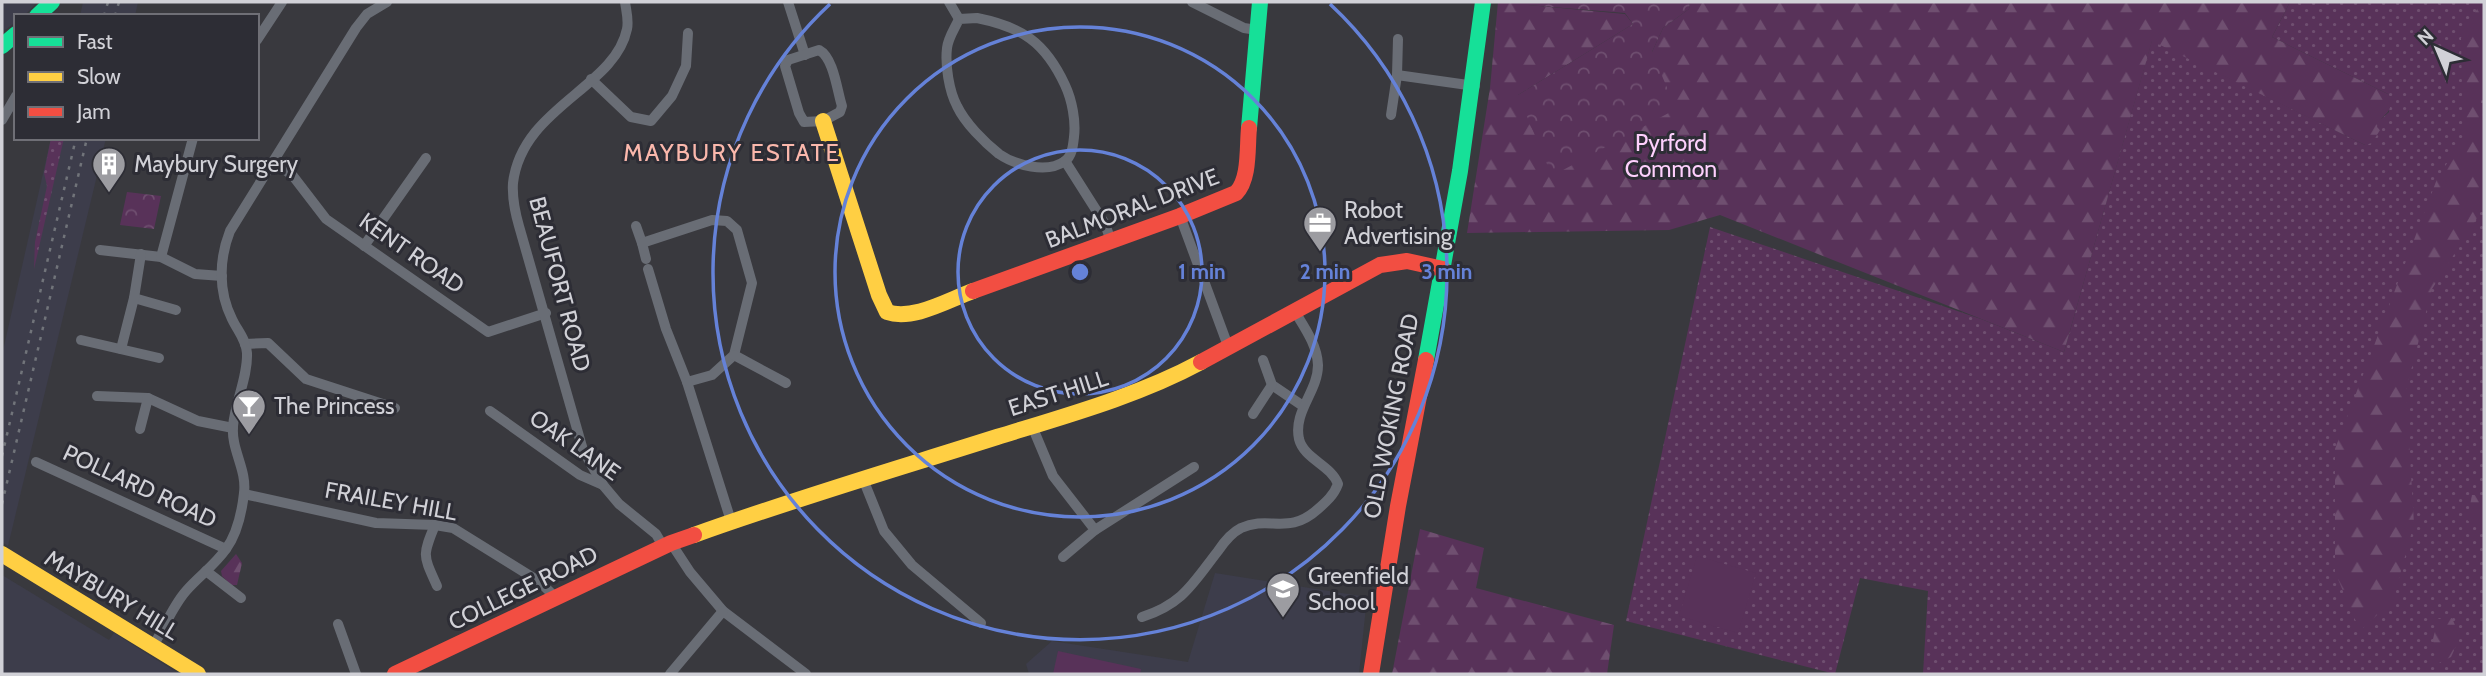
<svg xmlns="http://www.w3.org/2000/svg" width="2486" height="676" viewBox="0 0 2486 676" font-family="Cabin,sans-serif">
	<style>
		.built { fill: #3d3d4b }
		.grass { fill: url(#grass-dots) }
		.forest { fill: url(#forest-firs) }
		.park { fill: url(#park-crowns) }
		.garden { fill: #583259 }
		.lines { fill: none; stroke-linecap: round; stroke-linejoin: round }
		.street { stroke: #696d75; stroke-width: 10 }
		.fast { stroke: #16e098; stroke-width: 16 }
		.slow { stroke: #ffcf43; stroke-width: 16 }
		.jam { stroke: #f24e42; stroke-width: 16 }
		.rail { stroke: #71747a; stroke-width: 2.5; stroke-dasharray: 3.5 7; stroke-linecap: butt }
		.ring { fill: none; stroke: #6582d8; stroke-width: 3.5 }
		.labels { text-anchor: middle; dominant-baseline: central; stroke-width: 6; stroke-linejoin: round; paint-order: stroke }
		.park-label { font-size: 23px; fill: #fed0fd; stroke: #2d2d35 }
		.poi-label { font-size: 23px; fill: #d1d1d7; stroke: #2d2d35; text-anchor: start }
		.street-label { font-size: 23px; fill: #d1d1d7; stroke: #2d2d35 }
		.neighbourhood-label { font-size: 24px; letter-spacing: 2px; fill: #fbb8ac; stroke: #2d2d35 }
		.centre { fill: #6582d8; stroke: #2d2d35; stroke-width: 3.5 }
		.ring-label { font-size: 21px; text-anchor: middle; font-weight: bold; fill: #6582d8; stroke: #2d2d35; stroke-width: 6; stroke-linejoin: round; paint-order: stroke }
	</style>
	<defs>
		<pattern id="grass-dots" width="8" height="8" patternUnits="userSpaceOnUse" patternTransform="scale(1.75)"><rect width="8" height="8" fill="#583259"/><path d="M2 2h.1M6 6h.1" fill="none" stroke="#6f4f70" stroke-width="1.8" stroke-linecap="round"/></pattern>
		<pattern id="forest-firs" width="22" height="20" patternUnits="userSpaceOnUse" patternTransform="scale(1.75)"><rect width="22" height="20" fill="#583259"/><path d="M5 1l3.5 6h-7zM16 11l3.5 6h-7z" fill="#6f4f70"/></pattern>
		<pattern id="park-crowns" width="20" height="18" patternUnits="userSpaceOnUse" patternTransform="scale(1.75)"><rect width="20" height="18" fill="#583259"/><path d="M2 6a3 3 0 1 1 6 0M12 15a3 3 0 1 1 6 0" fill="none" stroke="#6f4f70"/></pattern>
	</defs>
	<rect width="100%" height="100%" fill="#39393e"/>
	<!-- built -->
	<g class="built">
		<path d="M2,2H37L24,16H16V22L2,32Z"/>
		<path d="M83,2H138L135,16H80Z"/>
		<path d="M51,138H106L8,546L2,542V355Z"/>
		<path d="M1215,573L1367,597L1359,674H1029L1026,664L1052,641L1188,662Z"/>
		<path d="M2,575L109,640L114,633L179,674H2Z"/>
	</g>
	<!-- grass -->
	<g class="grass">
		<path d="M2290,2H2484V674H1923L1928,591L1860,578L1835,674L1626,621L1710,227L1981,319L2064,352L2152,40L2365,145L2378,122L2389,112L2388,94L2272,37Z"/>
		<path d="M51,138H64L34,269L35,242L47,186L44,173Z"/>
	</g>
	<!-- forest -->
	<g class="forest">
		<path d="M1498,2H1527L1528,5L1625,14L1633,24L1518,95L1652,52L1663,28L1689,9L1690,2H2290L2272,37L2388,94C2396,114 2382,112 2377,127L2380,130L2372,143L2365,145L2152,41L2064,352L1720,215L1669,230L1467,233L1490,88Z"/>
		<path d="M2481,2H2484V94L2481,102L2484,124V201L2476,220L2432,289L2406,390L2414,524L2393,600L2360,631L2335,572V449L2437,179L2463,138L2461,38Z"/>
		<path d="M2472,495H2484L2483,532L2467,520Z"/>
		<path d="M1420,529L1484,548L1476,588L1614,625L1607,674H1392Z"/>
		<path d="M236,554L242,563L237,585H231L222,576L221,571Z"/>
		<path d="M2452,618L2460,637L2451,657L2437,664L2433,639L2438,619Z"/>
	</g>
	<!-- park -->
	<g class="park">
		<path d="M1527,2H1690L1689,9L1663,28L1652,52L1676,109L1552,176L1518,95L1633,24L1625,13L1527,5Z"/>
		<path d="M127,192L161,196L154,229L120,225Z"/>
	</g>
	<!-- garden -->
	<g class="garden">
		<path d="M1697,556L1756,573L1738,633L1679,616Z"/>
		<path d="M1058,651L1141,669L1140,674H1053Z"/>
	</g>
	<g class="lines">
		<!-- street -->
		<g class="street">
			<path d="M788,2L805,55"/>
			<path d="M949,2L959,19"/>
			<path d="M1192,2L1244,28L1257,30"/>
			<path d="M977,18C1022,27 1045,42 1065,85C1072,100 1076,121 1074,137C1073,146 1072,156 1065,161C1047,174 1015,165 999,154C984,142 965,123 957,106C949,91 945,65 947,48C948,38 955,28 959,19Z"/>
			<path d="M257,40L282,2"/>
			<path d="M819,50C834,58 837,91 842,106L840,112L823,121L804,122L799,113L785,66L788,60Z"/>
			<path d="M1397,75L1475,86"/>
			<path d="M591,79L631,117L651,121L672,96L686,66L688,33"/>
			<path d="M1391,115L1397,75L1398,39"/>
			<path d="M2,120L16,96"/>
			<path d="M274,161L293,176L326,219L488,332L546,313"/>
			<path d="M1065,161L1105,224L1111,241"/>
			<path d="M1180,216L1228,346"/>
			<path d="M636,226L642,243"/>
			<path d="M364,246L426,158"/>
			<path d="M100,250L161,257L195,274L222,276"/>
			<path d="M161,257L193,138"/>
			<path d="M646,259L642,243L712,220L727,221L737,230L752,283L734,355L712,375L687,382"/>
			<path d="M648,269L666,329L687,382L731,521"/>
			<path d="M134,298L176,310"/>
			<path d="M81,340L159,358"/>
			<path d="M245,344L268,343L306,379L395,408"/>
			<path d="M121,349L134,298L141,254"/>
			<path d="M734,355L786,383"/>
			<path d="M1263,360L1272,385L1303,406"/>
			<path d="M97,396L148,398L198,421L233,428"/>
			<path d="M490,411L580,475L603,485L619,504L656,534L663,546"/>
			<path d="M1253,414L1272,385"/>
			<path d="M1032,426L1053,476L1095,530L1063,557"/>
			<path d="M140,429L148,398"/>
			<path d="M36,462L226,549"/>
			<path d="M863,479L884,531L912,565L981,623"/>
			<path d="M603,485L583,450L519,226C515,212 512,197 513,183C522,107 615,88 627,29C629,20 626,10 625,2"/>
			<path d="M244,494L376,523L435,525L453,528L540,582L555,597"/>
			<path d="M435,525C422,556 423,555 437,586"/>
			<path d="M1095,530L1194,467"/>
			<path d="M671,543L690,572L723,611L806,674"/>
			<path d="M206,571L241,598"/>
			<path d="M1142,617C1183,604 1193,583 1218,551C1224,542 1231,533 1241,528C1270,515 1288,536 1318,509C1326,502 1334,495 1338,484C1331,465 1304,459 1299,439C1293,411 1318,392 1318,365C1317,344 1304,327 1294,310"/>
			<path d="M338,624L356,674"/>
			<path d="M153,646C164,629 172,607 186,591C198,577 215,565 226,549C237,534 242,511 244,493C247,469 231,450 233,426C235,402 248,377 247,353C246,339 237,330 232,319C218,291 219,259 230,231L356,28L367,14L387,2"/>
			<path d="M670,674L723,611"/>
		</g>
		<!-- fast -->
		<g class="fast">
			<path d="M37,16L52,2"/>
			<path d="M2,46L16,34"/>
			<path d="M1249,128L1260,2"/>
			<path d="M1426,360L1460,171L1483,2"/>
		</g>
		<!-- slow -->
		<g class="slow">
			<path d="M823,121L879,295L887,312C913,321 948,300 973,291"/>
			<path d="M694,535C794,499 896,469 997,437C1065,416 1138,396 1201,362"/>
			<path d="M2,554L198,674"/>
		</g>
		<!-- jam -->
		<g class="jam">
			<path d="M973,291L1180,216L1236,193C1250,179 1247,147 1249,128"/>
			<path d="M1201,362L1380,265L1407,261L1443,269"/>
			<path d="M395,674L671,543L694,535"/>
			<path d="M1371,674L1398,506L1426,360"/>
		</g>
		<!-- rail -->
		<g class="rail">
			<path d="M104,16L108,2"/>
			<path d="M115,16L119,2"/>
			<path d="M2,456L76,138"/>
			<path d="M2,504L87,138"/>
		</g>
	</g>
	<!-- distance rings -->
	<g class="ring">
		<circle cx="1080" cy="272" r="122"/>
		<circle cx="1080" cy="272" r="245"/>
		<path d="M1330 4A367 367 0 1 1 830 4"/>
	</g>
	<!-- icons -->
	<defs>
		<g id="building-pin" transform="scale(1.75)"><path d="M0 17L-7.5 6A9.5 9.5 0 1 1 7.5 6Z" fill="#9c9ca1" stroke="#2d2d35"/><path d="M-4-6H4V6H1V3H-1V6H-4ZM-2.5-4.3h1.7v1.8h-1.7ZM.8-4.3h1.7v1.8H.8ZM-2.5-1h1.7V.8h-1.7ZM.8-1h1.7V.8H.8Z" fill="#fff"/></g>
		<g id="office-pin" transform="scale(1.75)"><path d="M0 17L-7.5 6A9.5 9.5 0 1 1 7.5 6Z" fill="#9c9ca1" stroke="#2d2d35"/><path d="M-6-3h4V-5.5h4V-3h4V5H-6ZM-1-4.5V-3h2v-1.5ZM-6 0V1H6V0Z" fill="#fff"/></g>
		<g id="bar-pin" transform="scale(1.75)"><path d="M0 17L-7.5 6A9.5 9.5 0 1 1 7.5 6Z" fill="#9c9ca1" stroke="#2d2d35"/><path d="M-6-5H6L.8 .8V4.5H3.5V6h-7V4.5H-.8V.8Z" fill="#fff"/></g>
		<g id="school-pin" transform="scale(1.75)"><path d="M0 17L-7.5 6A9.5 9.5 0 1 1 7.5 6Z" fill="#9c9ca1" stroke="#2d2d35"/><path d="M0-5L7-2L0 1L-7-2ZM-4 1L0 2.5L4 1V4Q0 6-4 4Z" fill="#fff"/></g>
	</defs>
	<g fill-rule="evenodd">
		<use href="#building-pin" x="109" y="164"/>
		<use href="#office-pin" x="1320" y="223"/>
		<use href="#bar-pin" x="249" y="406"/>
		<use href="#school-pin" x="1283" y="589"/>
	</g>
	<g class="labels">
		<!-- park labels -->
		<g class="park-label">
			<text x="1671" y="143">Pyrford<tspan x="1671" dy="26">Common</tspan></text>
		</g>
		<!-- poi labels -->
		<g class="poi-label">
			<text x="134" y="164">Maybury Surgery</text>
			<text x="1344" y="210">Robot<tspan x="1344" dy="26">Advertising</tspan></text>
			<text x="274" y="406">The Princess</text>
			<text x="1308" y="576">Greenfield<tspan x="1308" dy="26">School</tspan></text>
		</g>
		<!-- street labels -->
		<g class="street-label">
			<text transform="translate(1132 208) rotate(-21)">BALMORAL DRIVE</text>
			<text transform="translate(412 253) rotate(35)">KENT ROAD</text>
			<text transform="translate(560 284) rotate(75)">BEAUFORT ROAD</text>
			<text transform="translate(1058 393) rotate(-18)">EAST HILL</text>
			<text transform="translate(1391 416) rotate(-79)">OLD WOKING ROAD</text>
			<text transform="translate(575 445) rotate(35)">OAK LANE</text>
			<text transform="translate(140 486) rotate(25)">POLLARD ROAD</text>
			<text transform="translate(391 501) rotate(10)">FRAILEY HILL</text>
			<text transform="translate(523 588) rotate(-26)">COLLEGE ROAD</text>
			<text transform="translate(112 595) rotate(31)">MAYBURY HILL</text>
		</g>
		<!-- neighbourhood labels -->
		<g class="neighbourhood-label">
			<text x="732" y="152">MAYBURY ESTATE</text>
		</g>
	</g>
	<circle cx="1080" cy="272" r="10" class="centre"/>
	<g class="ring-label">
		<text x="1202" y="279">1 min</text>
		<text x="1325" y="279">2 min</text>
		<text x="1447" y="279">3 min</text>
	</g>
	<!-- border -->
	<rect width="2486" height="676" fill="none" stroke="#d1d1d7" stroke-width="7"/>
	<!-- legend -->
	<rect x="14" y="14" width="245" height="126" fill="#2d2d35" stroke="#6f6f76" stroke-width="2"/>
	<rect x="28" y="37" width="35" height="10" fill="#16e098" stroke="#6f6f76" stroke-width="2"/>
	<text x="77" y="49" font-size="21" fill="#d1d1d7">Fast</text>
	<rect x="28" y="72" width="35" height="10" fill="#ffcf43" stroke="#6f6f76" stroke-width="2"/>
	<text x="77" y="84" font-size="21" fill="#d1d1d7">Slow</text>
	<rect x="28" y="107" width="35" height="10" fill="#f24e42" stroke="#6f6f76" stroke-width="2"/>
	<text x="77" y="119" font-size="21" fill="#d1d1d7">Jam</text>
	<!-- north arrow -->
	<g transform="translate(2437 49) rotate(316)" stroke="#2d2d35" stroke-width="5" paint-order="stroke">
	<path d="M0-5L12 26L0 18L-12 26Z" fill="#d1d1d7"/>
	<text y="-10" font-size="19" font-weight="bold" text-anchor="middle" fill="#d1d1d7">N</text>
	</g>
</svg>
